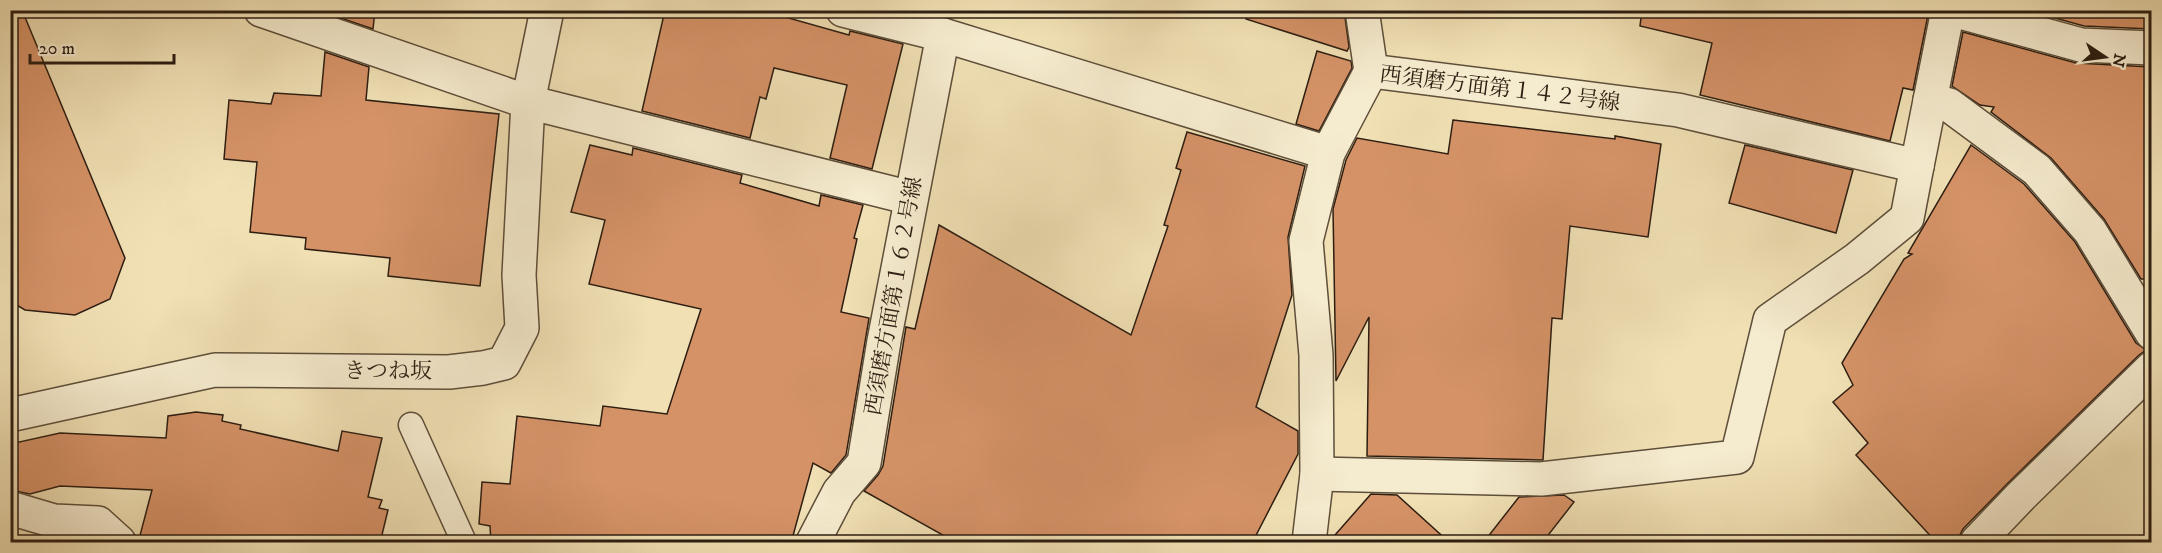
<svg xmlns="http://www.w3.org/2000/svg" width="2162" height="553" viewBox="0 0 2162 553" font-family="'IM FELL DW Pica','Noto Serif JP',serif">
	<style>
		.building { fill: #d59267; stroke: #2d1e12; stroke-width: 1.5 }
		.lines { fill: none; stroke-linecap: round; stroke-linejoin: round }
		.lane-casing { stroke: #5e4e3a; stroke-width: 27 }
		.street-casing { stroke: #5e4e3a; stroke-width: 36 }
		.lane { stroke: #f5ebce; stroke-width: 24 }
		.street { stroke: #f5ebce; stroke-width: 33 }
		.labels { text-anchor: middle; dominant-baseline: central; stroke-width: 4.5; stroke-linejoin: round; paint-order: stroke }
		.street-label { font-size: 22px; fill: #2d1e12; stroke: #f5ebce }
	</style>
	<rect width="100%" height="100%" fill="#f0e0b4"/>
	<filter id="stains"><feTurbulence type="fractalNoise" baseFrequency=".00333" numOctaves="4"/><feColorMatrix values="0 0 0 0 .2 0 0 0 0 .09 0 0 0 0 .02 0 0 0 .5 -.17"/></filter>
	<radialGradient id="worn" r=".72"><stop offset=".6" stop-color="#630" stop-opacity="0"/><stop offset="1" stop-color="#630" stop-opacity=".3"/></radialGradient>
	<!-- building -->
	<g class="building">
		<path d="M10,10H22L125,258L110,299L75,315L25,310L10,301Z"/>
		<path d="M330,10H375L373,29L329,14Z"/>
		<path d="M665,10H760L849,35L850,31L903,44L872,169L830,158L847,85L774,68L766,99L760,97L750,138L642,111Z"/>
		<path d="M1247,10H1344L1349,47L1347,51L1246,19Z"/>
		<path d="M1642,10H1929L1913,90L1903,88L1890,141L1700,95L1712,43L1640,26Z"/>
		<path d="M2026,10H2151V29L2084,26Z"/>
		<path d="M1963,32L2076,63L2151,67V279H2141L2104,219L2051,158L1991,112L1994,107L1980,105L1952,86Z"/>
		<path d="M1317,51L1351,61L1352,68L1319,131L1296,124Z"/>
		<path d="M325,52L369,67L366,100L499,114L480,286L388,276L390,258L305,249L306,238L250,232L257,162L224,159L229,100L271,104L274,93L321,96Z"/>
		<path d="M1453,120L1615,139V136L1661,144L1648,237L1570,226L1562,319L1552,318L1543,460L1367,456L1369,317L1336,381L1333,209L1346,160L1357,138L1448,154Z"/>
		<path d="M1187,132L1305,166L1288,237L1292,295L1256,407L1298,431V454L1252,543H957L864,491L878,475L883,466L906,327L915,329L939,225L1131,335L1168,226L1164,225L1181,170L1176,168Z"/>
		<path d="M590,145L632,155L633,148L742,175L740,183L819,206L821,195L863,205L854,238L857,239L841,312L869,318L846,455L831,473L813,463L791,543H491L490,526L479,524L482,482L510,484L517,416L600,426L603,406L667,414L701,309L589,284L605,220L571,212Z"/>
		<path d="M1745,145L1853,170L1836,233L1729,203Z"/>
		<path d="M1971,145L2024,184L2075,242L2136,343L2146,350L2139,355L2008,483L1963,529L1959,537V543H1937L1856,455L1868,443L1833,402L1853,385L1842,363L1904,259L1912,254L1908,253Z"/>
		<path d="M196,412L223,415L222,421L241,425L240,429L338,451L342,431L382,438L368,497L382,500L379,508L388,510L380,543H138L152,490L60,486L30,494L10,490V444L60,433L166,438L168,416Z"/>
		<path d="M1371,494L1397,495L1450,543H1328Z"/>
		<path d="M1564,495L1574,502L1542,543H1483L1519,497Z"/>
	</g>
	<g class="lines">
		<!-- lane casing -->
		<g class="lane-casing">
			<path id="lane" d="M411,425L464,542"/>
		</g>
		<!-- street casing -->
		<g class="street-casing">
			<g id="street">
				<path d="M261,10L528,102L911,198"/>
				<path d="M843,10L943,35L1328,153"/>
				<path d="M1362,10L1371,71"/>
				<path d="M1953,10L2081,45L2152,48"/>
				<path d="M1371,71L1678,110L1917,166L1948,10"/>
				<path d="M1930,100L1949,105L2037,170L2090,231L2152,333"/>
				<path d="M10,415L215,370L449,372L483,368L504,363L522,328L519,275L528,102L547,10"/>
				<path d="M1317,474L1541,479L1737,457L1770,320L1857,259L1907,218L1917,166"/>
				<path d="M10,508L54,521L98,523L119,542"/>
				<path d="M813,542L839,492L864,463L884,341L943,35"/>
				<path d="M1309,542L1317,474L1316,355L1306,241L1328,153L1371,71"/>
				<path d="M1977,542L2021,496L2152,368"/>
			</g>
		</g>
		<!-- lane -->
		<use href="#lane" class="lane"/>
		<!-- street -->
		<use href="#street" class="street"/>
	</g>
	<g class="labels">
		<!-- street labels -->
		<g class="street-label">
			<text transform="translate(1500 89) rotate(7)">西須磨方面第１４２号線</text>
			<text transform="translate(894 296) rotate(-80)">西須磨方面第１６２号線</text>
			<text x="388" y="371">きつね坂</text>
		</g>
	</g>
	<!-- margin -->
	<rect width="2162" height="553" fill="none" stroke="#f0e0b4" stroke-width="36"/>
	<rect x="12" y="12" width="2138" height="529" fill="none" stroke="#2d1e12" stroke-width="3"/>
	<rect x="18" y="18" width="2126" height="517" fill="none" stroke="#2d1e12" stroke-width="1.5"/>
	<!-- north arrow -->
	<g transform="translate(2105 57) rotate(103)" stroke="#f5ebce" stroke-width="4.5" paint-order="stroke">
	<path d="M0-4.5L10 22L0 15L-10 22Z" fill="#2d1e12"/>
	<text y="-9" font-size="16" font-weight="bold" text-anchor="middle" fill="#2d1e12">N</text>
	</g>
	<!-- scale -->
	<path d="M30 54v9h144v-9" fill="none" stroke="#2d1e12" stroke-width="3"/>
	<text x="39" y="54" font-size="18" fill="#2d1e12" stroke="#f5ebce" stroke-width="4.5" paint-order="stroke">20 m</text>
	<rect width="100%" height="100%" filter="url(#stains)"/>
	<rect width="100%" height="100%" fill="url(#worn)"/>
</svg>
